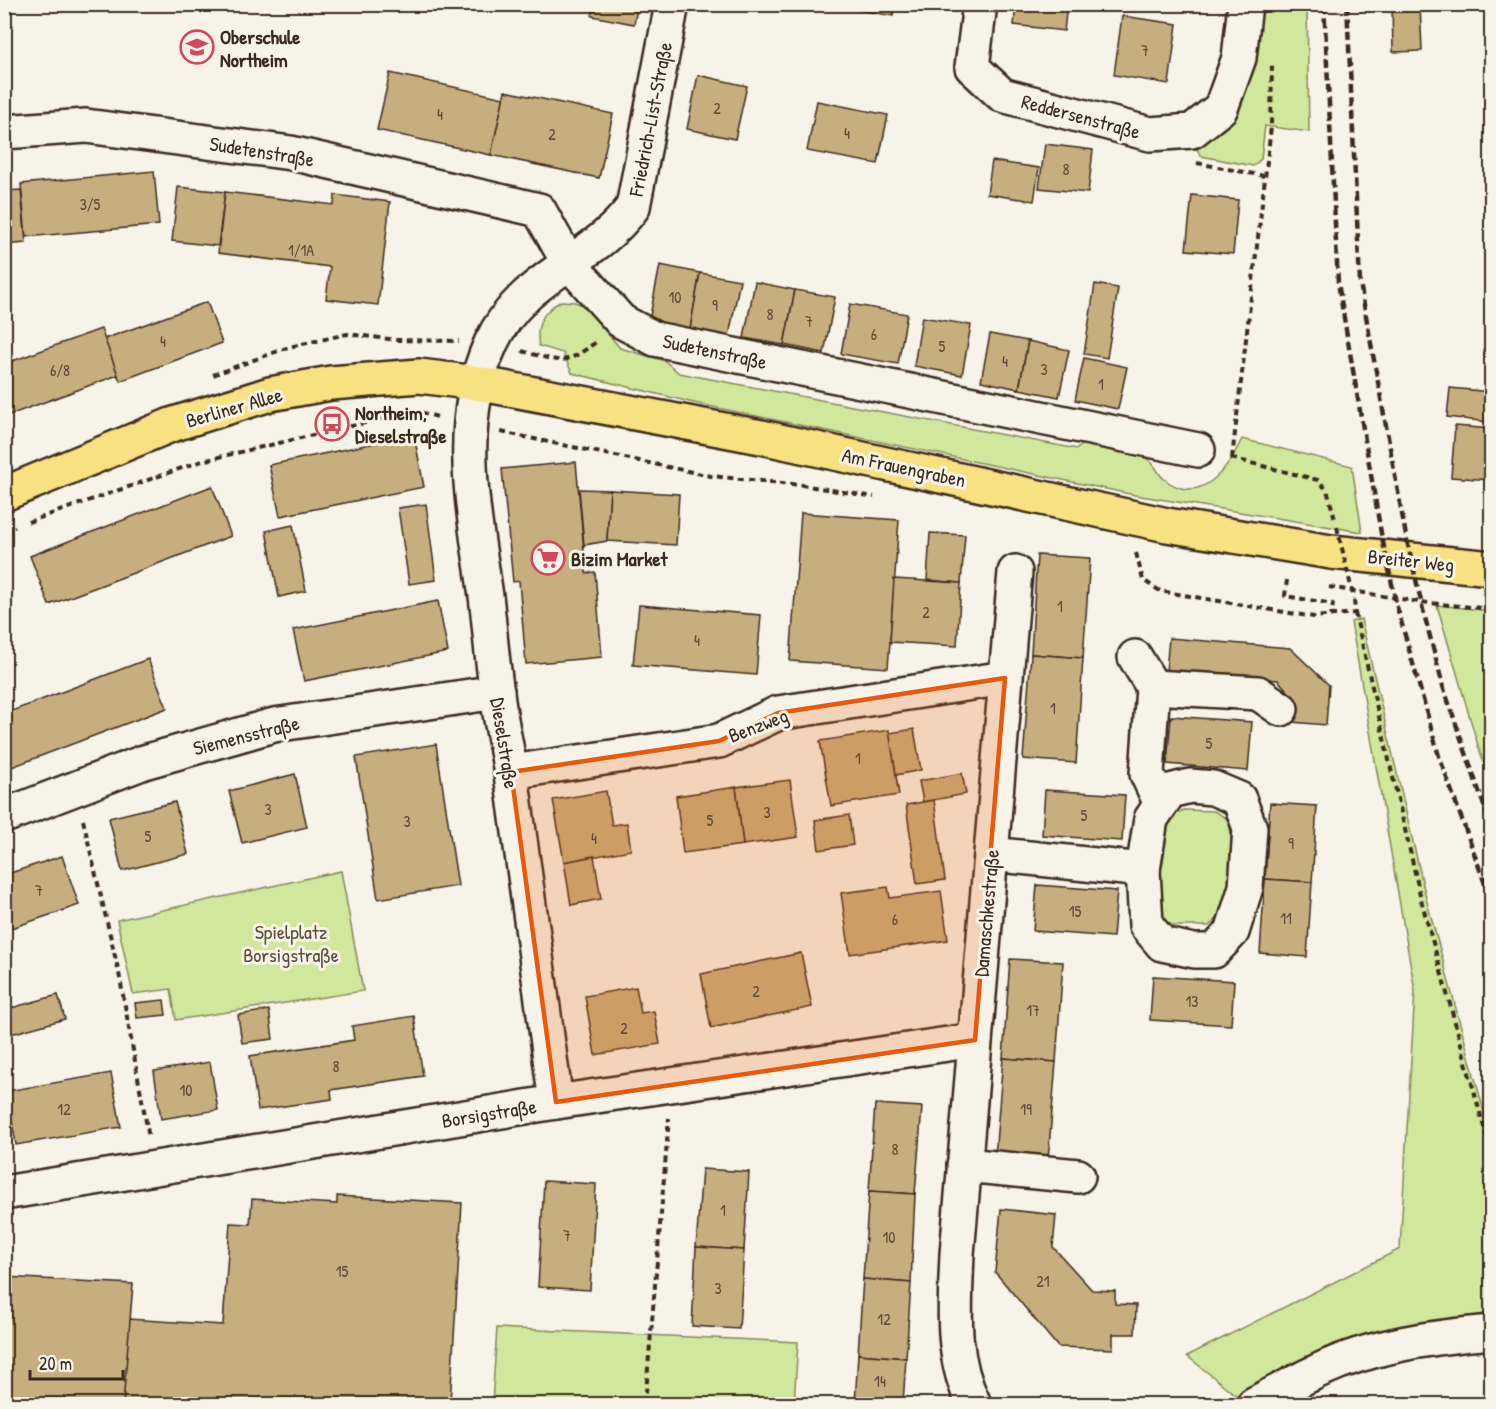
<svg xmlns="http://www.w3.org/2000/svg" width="1496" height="1409" viewBox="0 0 1496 1409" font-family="'Patrick Hand',sans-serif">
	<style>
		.green { fill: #d1e79c; stroke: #86885d; stroke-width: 1.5 }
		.building { fill: #c7ae7e; stroke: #3b2a1e; stroke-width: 1.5 }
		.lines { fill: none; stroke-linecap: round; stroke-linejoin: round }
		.minor-casing { stroke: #3b2a1e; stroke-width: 38 }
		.major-casing { stroke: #3b2a1e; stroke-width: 38 }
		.path { stroke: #3b2a1e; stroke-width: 4; stroke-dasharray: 6 4.5; stroke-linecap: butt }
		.minor { stroke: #f7f3e8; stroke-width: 33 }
		.major { stroke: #f8e181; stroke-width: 33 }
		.rail { stroke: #3b2a1e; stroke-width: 4.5; stroke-dasharray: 9 4.5; stroke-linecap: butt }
		.path-bridge { stroke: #3b2a1e; stroke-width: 4; stroke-dasharray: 6 4.5; stroke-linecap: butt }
		.marked { fill: #e8590c; fill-opacity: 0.2; stroke: #e8590c; stroke-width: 4.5; stroke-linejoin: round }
		.labels { text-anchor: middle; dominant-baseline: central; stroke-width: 6; stroke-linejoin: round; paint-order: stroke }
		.number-label { font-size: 16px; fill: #5e4b36 }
		.poi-label { font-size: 20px; font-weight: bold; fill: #3b2a1e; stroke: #f7f3e8; text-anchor: start }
		.street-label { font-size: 20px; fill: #3b2a1e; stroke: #f7f3e8 }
		.park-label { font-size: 20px; fill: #595037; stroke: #f7f3e8 }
	</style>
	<rect width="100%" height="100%" fill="#f7f3e8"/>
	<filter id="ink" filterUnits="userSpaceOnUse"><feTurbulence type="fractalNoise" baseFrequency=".0167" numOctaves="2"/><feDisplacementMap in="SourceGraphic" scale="12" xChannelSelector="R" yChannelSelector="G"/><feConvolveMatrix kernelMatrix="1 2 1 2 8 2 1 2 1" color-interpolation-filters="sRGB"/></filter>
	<g filter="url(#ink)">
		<!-- green -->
		<g class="green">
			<path d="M1253,5H1307L1309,132L1265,126L1261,159L1253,166L1201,156L1197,149Z"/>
			<path d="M561,301L575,302L585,306L620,348L665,361L679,373L1077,449L1088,440C1107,445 1134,448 1150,461C1156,466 1158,474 1164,479C1201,508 1228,468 1242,439L1352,466L1362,532L1135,495L694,403L572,373L563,353L539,346C535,325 542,312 561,301Z"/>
			<path d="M1437,605L1491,611V783L1479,749Z"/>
			<path d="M1361,619L1427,902L1491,1137V1319L1321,1358L1237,1396L1187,1356L1400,1249L1415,991L1351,622Z"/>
			<path d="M1184,810L1214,811L1228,819C1234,841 1234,892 1222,913C1219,918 1213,922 1209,926H1174L1160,919L1158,836L1168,817Z"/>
			<path d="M341,871L363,991L176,1020L171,989L133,994L117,920Z"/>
			<path d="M497,1328L798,1342L794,1404H492Z"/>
		</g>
		<!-- building -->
		<g class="building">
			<path d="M594,4H638L634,24L592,16Z"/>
			<path d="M841,4H895L893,16L840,7Z"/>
			<path d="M1016,4H1067L1064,31L1014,25Z"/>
			<path d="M1392,4H1420L1422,51L1393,52Z"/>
			<path d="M1122,16L1177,24L1169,84L1114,75Z"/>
			<path d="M390,73L504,98L491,155L377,130Z"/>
			<path d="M698,75L747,86L735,139L687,129Z"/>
			<path d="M505,91L613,114L599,178L491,155Z"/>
			<path d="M817,101L888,115L878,164L807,151Z"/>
			<path d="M1045,144L1093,150L1088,193L1039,188Z"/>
			<path d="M992,161L1039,168L1034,201L987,194Z"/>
			<path d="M154,171L159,225L26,237L21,184Z"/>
			<path d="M178,187L225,192L218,246L172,241Z"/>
			<path d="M21,190L26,243L4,245V191Z"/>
			<path d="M225,192L334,205L335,195L390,202L378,305L326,299L330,267L218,253Z"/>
			<path d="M1192,195L1238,200L1233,254L1186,250Z"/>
			<path d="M660,265L700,273L690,329L649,321Z"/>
			<path d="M700,273L740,280L729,336L690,329Z"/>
			<path d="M755,282L795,290L784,345L744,338Z"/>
			<path d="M1095,284L1118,288L1107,358L1084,354Z"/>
			<path d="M795,290L835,297L824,353L784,345Z"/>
			<path d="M207,302L222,343L120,381L104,339Z"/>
			<path d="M850,304L907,314L898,364L841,354Z"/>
			<path d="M922,317L971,325L962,375L914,366Z"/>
			<path d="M101,329L118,375L4,417V364Z"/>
			<path d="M990,334L1028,341L1019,389L981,381Z"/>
			<path d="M1028,341L1069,350L1059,397L1019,389Z"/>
			<path d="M1084,358L1127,367L1118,409L1075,400Z"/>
			<path d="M1450,388L1491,392L1488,422L1447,417Z"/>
			<path d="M1455,426L1492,429L1490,480L1451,477Z"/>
			<path d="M414,435L424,487L280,516L269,465Z"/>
			<path d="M576,462L586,573L595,572L602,657L526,664L519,581L513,582L502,469Z"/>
			<path d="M212,486L231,536L49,605L30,556Z"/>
			<path d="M579,489L610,490L607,541L584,545Z"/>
			<path d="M610,490L679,494L676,545L607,541Z"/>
			<path d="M426,504L436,580L409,584L398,508Z"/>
			<path d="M801,513L899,520L888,668L790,661Z"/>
			<path d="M293,525L306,591L279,597L266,531Z"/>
			<path d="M930,533L965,535L961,583L927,580Z"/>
			<path d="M1037,555L1090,558L1083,658L1031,654Z"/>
			<path d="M894,579L961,583L957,646L890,642Z"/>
			<path d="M438,601L448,652L304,681L293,630Z"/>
			<path d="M639,605L761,615L756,675L633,665Z"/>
			<path d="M1169,638L1290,648L1329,685L1326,725L1292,722L1293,697L1278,680L1166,671Z"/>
			<path d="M1031,654L1083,658L1076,763L1023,759Z"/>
			<path d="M148,659L167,708L4,770V714Z"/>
			<path d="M1171,716L1252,722L1248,771L1167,764Z"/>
			<path d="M914,729L921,770L896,775L889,733Z"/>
			<path d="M889,730L899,795L831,806L820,741Z"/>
			<path d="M436,744L458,886L378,899L356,757Z"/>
			<path d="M962,773L966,794L923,802L919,781Z"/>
			<path d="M295,774L307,827L242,843L229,791Z"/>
			<path d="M790,780L798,837L743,845L736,787Z"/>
			<path d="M736,787L743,845L683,853L676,796Z"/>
			<path d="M1045,790L1125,795L1122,841L1042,835Z"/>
			<path d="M606,791L612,825L627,823L631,850L564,862L553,800Z"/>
			<path d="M934,800L945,880L917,884L906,805Z"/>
			<path d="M175,802L188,854L122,871L109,818Z"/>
			<path d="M1270,803L1317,806L1312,882L1265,879Z"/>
			<path d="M849,815L853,845L819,850L815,820Z"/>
			<path d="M62,856L79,905L6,930L4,875Z"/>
			<path d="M594,856L601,899L571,905L564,862Z"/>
			<path d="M1265,879L1312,882L1307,957L1260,953Z"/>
			<path d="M1037,885L1117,891L1113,937L1033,931Z"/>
			<path d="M888,887L890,898L941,891L948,940L850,954L841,893Z"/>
			<path d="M801,953L812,1007L711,1028L701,974Z"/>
			<path d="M1010,959L1063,962L1056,1062L1003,1058Z"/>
			<path d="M1153,976L1234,981L1231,1025L1150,1020Z"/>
			<path d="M636,987L641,1013L654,1011L660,1044L595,1055L585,996Z"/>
			<path d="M58,995L65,1019L4,1036V1010Z"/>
			<path d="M164,1000L166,1015L137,1018L135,1003Z"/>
			<path d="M269,1010L273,1039L242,1043L238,1015Z"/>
			<path d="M414,1016L423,1076L331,1090L332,1099L258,1110L250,1056L354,1040L352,1026Z"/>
			<path d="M1003,1058L1056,1062L1048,1160L995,1156Z"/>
			<path d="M210,1062L218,1110L161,1119L154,1071Z"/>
			<path d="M111,1073L121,1127L16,1145L7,1091Z"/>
			<path d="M875,1104L922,1107L915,1194L869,1191Z"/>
			<path d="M702,1169L749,1172L744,1250L696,1247Z"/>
			<path d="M544,1181L596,1184L590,1290L538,1287Z"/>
			<path d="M869,1191L915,1194L911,1283L863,1279Z"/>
			<path d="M337,1196L462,1203L450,1404H123L128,1319L223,1325L230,1223L250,1224L252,1199L337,1204Z"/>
			<path d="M1001,1209L1056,1215L1053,1247L1092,1290L1115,1291V1304L1136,1305L1135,1334H1113V1349L1058,1347L995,1272Z"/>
			<path d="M696,1247L744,1250L739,1329L692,1326Z"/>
			<path d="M4,1277L133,1284L123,1404H4Z"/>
			<path d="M863,1279L911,1283L906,1358L858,1354Z"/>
			<path d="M858,1354L906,1358L903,1404H855Z"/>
		</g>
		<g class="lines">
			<!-- minor casing -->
			<g class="minor-casing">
				<g id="minor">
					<path d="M980,4L972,67L1002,95L1150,134L1192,131L1221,108L1239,58L1245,4"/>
					<path d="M4,132L86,126L291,153L539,210L568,262L621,321L655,339L1198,450"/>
					<path d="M1135,657L1153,687"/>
					<path d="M511,772L719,741L778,713L1005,678"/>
					<path d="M1190,786L1213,788L1239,799L1250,828L1246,887L1232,932L1214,951H1194L1162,944L1146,925L1143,870L1151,819L1170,791Z"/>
					<path d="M1161,804L1147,774L1153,687L1258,693L1281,709"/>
					<path d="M4,816L144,762L274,725L497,692"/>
					<path d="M991,854L1143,870"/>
					<path d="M556,1102C541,993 527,884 511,774C507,747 500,720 497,693C492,661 490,629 486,596C474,512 454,424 491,343C523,274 592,263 633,207L672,4"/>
					<path d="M964,1165L1078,1176"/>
					<path d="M4,1193L556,1102L975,1040"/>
					<path d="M974,1404C950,1357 955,1306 957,1254L1015,572"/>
					<path d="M1254,1404C1276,1393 1298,1380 1320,1370C1373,1345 1434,1337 1492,1332"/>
				</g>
			</g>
			<!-- major casing -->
			<g class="major-casing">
				<path id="major" d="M4,494L171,425L270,394L331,383L419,376L477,383L761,437L1167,525L1331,552L1492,568"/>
			</g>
			<!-- path -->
			<g class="path">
				<path d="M1197,163L1264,176"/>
				<path d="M522,351C561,362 564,367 597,341"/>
				<path d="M213,375L289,347L347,334L397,340L459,341"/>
				<path d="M501,432L711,476L802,485L874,497"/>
				<path d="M1231,458L1318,480L1327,490L1335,519"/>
				<path d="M1232,458L1271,127L1272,65"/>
				<path d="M28,522L202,461L416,411L441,418"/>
				<path d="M4,531L15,527"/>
				<path d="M1136,553L1143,580L1160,591L1314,617L1355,613L1354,599"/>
				<path d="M1287,580L1285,596L1333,604L1331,616"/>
				<path d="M1329,587L1419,602L1492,609"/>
				<path d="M1355,613L1422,903L1492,1156"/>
				<path d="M83,820L119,973L149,1138"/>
				<path d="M645,1404L669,1118"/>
			</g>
			<!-- minor -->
			<use href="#minor" class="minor"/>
			<!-- major -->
			<use href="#major" class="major"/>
			<!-- rail -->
			<g class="rail">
				<path d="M1324,4L1338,283L1381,533L1397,607L1439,756L1492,903"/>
				<path d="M1347,4L1360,283L1406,536L1423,610L1443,686L1492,829"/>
			</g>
			<!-- path-bridge -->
			<path class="path-bridge" d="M1337,527L1354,599"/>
		</g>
	</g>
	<!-- marked area -->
	<path class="marked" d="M1005,678L975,1040L556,1102L511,772L719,741L778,713Z"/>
	<!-- icons -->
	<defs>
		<g id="school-ring" transform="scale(1.725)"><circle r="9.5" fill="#f7f3e8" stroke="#d1495b" stroke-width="1.5"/><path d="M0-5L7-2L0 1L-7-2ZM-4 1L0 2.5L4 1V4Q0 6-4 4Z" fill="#d1495b"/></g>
		<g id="bus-ring" transform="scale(1.725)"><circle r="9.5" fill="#f7f3e8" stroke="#d1495b" stroke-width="1.5"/><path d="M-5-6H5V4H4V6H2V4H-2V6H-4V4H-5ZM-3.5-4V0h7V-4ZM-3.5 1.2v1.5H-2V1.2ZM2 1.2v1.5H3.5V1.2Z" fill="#d1495b"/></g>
		<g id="supermarket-ring" transform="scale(1.725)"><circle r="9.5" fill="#f7f3e8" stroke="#d1495b" stroke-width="1.5"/><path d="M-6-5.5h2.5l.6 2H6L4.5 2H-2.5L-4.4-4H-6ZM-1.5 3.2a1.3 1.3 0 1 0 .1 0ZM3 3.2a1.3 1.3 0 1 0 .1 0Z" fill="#d1495b"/></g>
	</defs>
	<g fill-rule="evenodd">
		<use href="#school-ring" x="197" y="47"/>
		<use href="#bus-ring" x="332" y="424"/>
		<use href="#supermarket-ring" x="548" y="558"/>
	</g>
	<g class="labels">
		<!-- number labels -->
		<g class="number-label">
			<text x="1145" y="50">7</text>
			<text x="717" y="108">2</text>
			<text x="440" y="114">4</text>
			<text x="847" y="133">4</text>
			<text x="552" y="134">2</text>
			<text x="1066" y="169">8</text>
			<text x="90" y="204">3/5</text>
			<text x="301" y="250">1/1A</text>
			<text x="675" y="297">10</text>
			<text x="715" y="305">9</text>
			<text x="770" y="314">8</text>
			<text x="809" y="321">7</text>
			<text x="874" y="334">6</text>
			<text x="163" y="341">4</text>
			<text x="942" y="346">5</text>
			<text x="1005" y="361">4</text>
			<text x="1044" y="369">3</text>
			<text x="60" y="370">6/8</text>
			<text x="1101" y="384">1</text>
			<text x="1060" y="606">1</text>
			<text x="926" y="612">2</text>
			<text x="697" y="640">4</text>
			<text x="1053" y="708">1</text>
			<text x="1209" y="743">5</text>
			<text x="858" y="758">1</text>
			<text x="268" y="809">3</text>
			<text x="767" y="812">3</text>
			<text x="1084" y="815">5</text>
			<text x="710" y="820">5</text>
			<text x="407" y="821">3</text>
			<text x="148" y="836">5</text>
			<text x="594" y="838">4</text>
			<text x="1291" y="843">9</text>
			<text x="39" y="890">7</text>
			<text x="1075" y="911">15</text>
			<text x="1286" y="918">11</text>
			<text x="895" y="919">6</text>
			<text x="756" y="991">2</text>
			<text x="1192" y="1001">13</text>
			<text x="1033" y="1010">17</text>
			<text x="624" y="1028">2</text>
			<text x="336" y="1066">8</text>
			<text x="186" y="1090">10</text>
			<text x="64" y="1109">12</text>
			<text x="1026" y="1109">19</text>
			<text x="895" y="1149">8</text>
			<text x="723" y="1210">1</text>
			<text x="567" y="1235">7</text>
			<text x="889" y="1237">10</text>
			<text x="342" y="1271">15</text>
			<text x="1043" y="1281">21</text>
			<text x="718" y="1288">3</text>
			<text x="884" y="1319">12</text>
			<text x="880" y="1381">14</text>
		</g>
		<!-- poi labels -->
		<g class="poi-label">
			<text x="220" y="36">Oberschule<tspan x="220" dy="23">Northeim</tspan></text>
			<text x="355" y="412">Northeim,<tspan x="355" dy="23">Dieselstraße</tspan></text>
			<text x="571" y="558">Bizim Market</text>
		</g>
		<!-- street labels -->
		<g class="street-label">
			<text transform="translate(1081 116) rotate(15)">Reddersenstraße</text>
			<text transform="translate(650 119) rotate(-79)">Friedrich-List-Straße</text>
			<text transform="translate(262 151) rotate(9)">Sudetenstraße</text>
			<text transform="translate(715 351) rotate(12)">Sudetenstraße</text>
			<text transform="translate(234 407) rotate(-16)">Berliner Allee</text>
			<text transform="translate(904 467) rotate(12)">Am Frauengraben</text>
			<text transform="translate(1411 560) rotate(6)">Breiter Weg</text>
			<text transform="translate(758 725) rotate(-21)">Benzweg</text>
			<text transform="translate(246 735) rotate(-14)">Siemensstraße</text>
			<text transform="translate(505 743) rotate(81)">Dieselstraße</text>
			<text transform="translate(986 913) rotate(-85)">Damaschkestraße</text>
			<text transform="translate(489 1113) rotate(-9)">Borsigstraße</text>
		</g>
		<!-- park labels -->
		<g class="park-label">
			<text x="291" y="931">Spielplatz<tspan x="291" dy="23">Borsigstraße</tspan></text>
		</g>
	</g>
	<!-- margin -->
	<rect width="1496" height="1409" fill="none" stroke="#f7f3e8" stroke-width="24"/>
	<rect x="12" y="12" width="1472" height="1385" fill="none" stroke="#3b2a1e" stroke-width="2" filter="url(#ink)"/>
	<!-- scale -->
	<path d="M30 1370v9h93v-9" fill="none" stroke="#3b2a1e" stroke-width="3"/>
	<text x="39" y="1370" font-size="18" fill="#3b2a1e" stroke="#f7f3e8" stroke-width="4.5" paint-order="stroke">20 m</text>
</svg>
